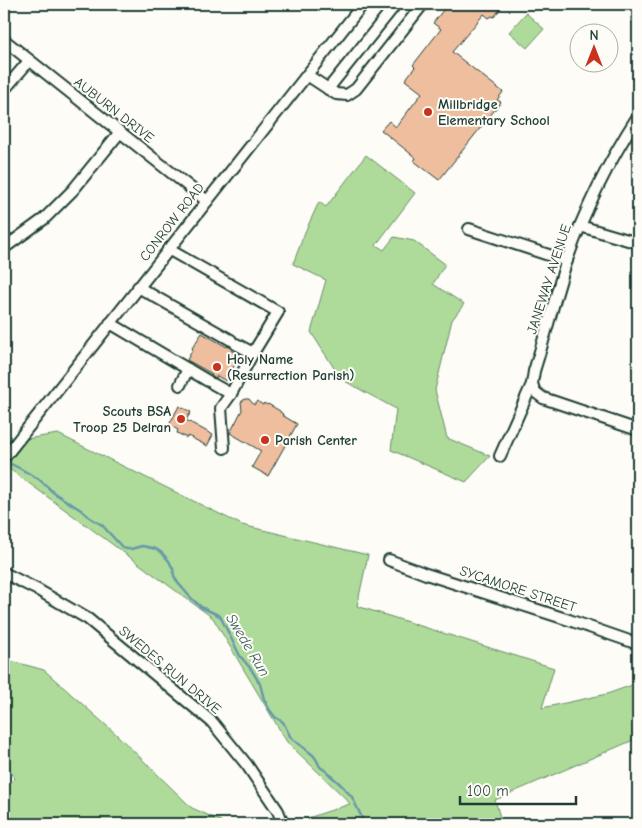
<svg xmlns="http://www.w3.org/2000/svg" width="642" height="828" viewBox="0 0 642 828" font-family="'Comic Neue',sans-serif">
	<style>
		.green { fill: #afdb9a; stroke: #678c67 }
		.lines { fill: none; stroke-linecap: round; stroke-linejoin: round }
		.stream { stroke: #6698a9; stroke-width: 2.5 }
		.building { fill: #eebe9e; stroke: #1f3d34 }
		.minor-casing { stroke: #1f3d34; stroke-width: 14 }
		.minor { stroke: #fdfcf7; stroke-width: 10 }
		.poi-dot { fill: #c8321e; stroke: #fdfcf7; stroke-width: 2 }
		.labels { text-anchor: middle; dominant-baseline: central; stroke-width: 4; stroke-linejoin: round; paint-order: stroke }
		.poi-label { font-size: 14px; font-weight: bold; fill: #1f3d34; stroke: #fdfcf7; text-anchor: start }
		.street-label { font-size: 14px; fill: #1f3d34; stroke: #fdfcf7 }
		.water-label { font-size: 15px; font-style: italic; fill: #375b5b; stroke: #fdfcf7 }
	</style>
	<rect width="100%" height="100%" fill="#fdfcf7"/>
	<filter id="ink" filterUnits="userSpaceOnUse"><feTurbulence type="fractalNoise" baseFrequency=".02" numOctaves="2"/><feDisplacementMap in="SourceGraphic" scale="10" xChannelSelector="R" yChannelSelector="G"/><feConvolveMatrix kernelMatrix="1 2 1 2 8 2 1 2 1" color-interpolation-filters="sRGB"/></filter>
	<g filter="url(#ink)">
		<!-- green -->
		<g class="green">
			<path d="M526,13L544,29L527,48L509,32Z"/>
			<path d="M366,155L415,193L376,245L384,250L394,237L414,241L445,264L433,284L464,304L452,320L435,390L447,438L490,456L466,482L391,450L396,409L341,379L311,332L326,280L293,264L305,232L319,202L326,207Z"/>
			<path d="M58,434L242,525L368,555L357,606L554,668L542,708L607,694L638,683V738L495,800L502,824H297L296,822L350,804L346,799L287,742L213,618L4,465V440L6,442Z"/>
			<path d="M4,659L44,670L117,735L192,808L221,821L223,824H4V791L15,778L4,762Z"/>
		</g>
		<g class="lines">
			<!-- stream -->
			<path class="stream" d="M11,464L21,469L40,480L54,493L81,510L89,517L102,525L122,547L126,549H131L142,546L147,547L156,549L162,553L169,561L173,569L174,576L178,583L190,597L201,607L220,616L240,656L251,669L260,684L264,699L269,709L275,717L283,722L291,738L313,755L316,759L320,767L326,771L331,776L338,782L344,788L352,797L365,824"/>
		</g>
		<!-- building -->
		<g class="building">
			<path d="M448,4H504L494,17L492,16L489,18L484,14L452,52L503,92L497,100L501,102L439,180L414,161L416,158L381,130L389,121L396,127L422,93L405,80L415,67L413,65L441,29L433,23Z"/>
			<path d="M202,333L227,347V346L230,347L232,351L240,355L226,381L217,376L216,378L214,377L211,375L212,374L187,360L193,349L192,348Z"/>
			<path d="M245,399H249L254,405L257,401L263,405L264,403L267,405L268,404L280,411V412L283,414L282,415L297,424L268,476L252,467L261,451L230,433L242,410L241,402Z"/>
			<path d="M179,406L191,412L186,420L213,435L207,446L188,436L187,438L177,433L178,430L169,425Z"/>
		</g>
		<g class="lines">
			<!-- minor casing -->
			<g class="minor-casing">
				<g id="minor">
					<path d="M4,40L207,201"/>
					<path d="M307,75L336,94L347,95L356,89L423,4"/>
					<path d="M328,89L396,4"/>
					<path d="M4,90L29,61"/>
					<path d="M580,226L638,243"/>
					<path d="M469,229L567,261"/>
					<path d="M4,248L44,219L73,190L120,132"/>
					<path d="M168,249L278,312L253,353"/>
					<path d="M138,287L231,340"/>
					<path d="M110,323L208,381"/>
					<path d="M213,384L231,394L253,353L236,344"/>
					<path d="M532,384L535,392L543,398L638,430"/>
					<path d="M180,385L188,369"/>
					<path d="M224,448L221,408L231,394"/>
					<path d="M500,456L532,384L534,371C546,334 555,296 567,260C585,209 609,161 638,116"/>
					<path d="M4,458L363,4"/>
					<path d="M389,560L426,574L569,620L638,644"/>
					<path d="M4,573L38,590L88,619L212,722L247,765L278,811L283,824"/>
				</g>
			</g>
			<!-- minor -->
			<use href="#minor" class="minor"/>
		</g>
	</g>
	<!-- markers -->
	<g class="poi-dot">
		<circle cx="428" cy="112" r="5"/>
		<circle cx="217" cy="367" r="5"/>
		<circle cx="181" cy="419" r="5"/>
		<circle cx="265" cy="440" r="5"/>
	</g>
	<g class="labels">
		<!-- poi labels -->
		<g class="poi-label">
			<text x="438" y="104">Millbridge<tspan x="438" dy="16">Elementary School</tspan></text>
			<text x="227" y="359">Holy Name<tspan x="227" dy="16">(Resurrection Parish)</tspan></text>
			<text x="171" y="411" text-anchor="end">Scouts BSA<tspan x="171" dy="16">Troop 25 Delran</tspan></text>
			<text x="275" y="440">Parish Center</text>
		</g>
		<!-- street labels -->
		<g class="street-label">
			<text transform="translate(114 110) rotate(38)">AUBURN DRIVE</text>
			<text transform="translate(172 222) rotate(-52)">CONROW ROAD</text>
			<text transform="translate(549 279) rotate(-72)">JANEWAY AVENUE</text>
			<text transform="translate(518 589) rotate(18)">SYCAMORE STREET</text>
			<text transform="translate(170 670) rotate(40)">SWEDES RUN DRIVE</text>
		</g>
		<!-- water labels -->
		<g class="water-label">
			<text transform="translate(248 645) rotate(59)">Swede Run</text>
		</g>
	</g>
	<!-- margin -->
	<rect width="642" height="828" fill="none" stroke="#fdfcf7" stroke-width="20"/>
	<rect x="10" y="10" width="622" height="808" fill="none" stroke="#1f3d34" stroke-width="2" filter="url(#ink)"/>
	<!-- north arrow -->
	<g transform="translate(594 48)"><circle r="24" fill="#fdfcf7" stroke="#a4b0a9"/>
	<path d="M0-4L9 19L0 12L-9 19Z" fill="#c8321e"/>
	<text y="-8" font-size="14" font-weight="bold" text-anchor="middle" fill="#1f3d34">N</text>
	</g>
	<!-- scale -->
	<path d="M460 796v8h116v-8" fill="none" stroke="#1f3d34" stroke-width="2.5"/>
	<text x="467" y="796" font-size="15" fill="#1f3d34" stroke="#fdfcf7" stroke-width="4" paint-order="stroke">100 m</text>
</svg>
